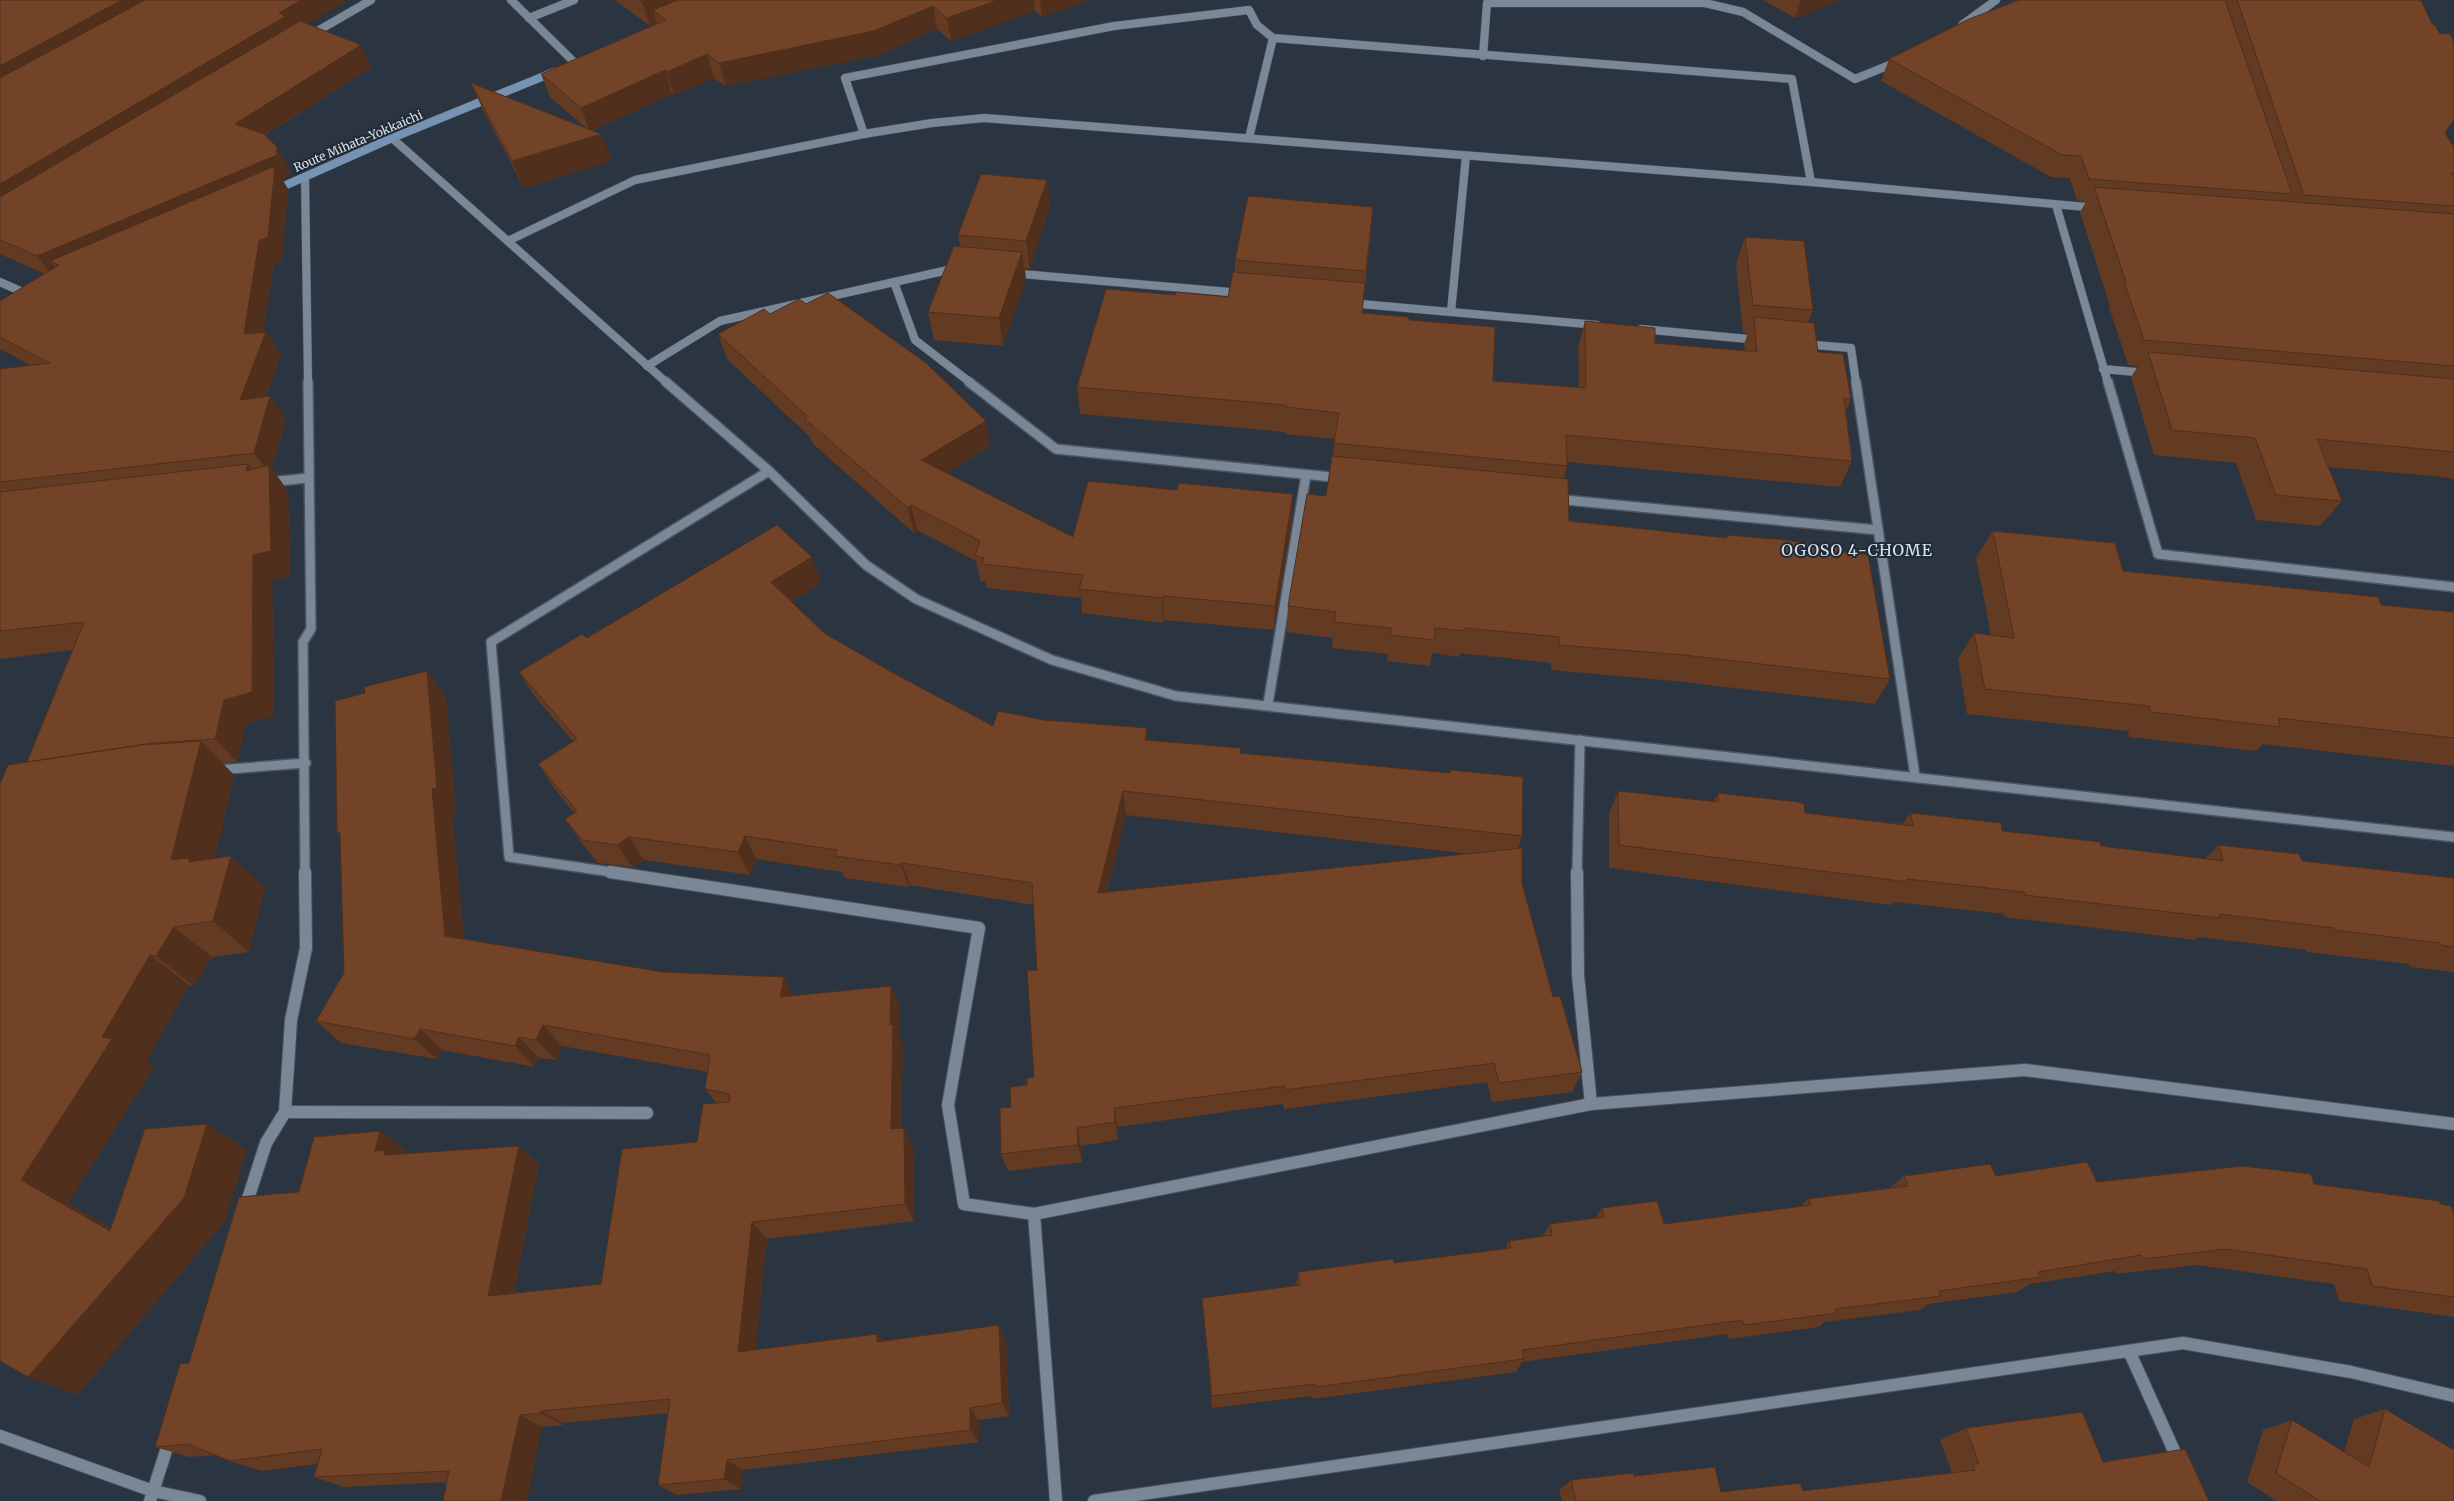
<svg xmlns="http://www.w3.org/2000/svg" width="2454" height="1501" viewBox="0 0 2454 1501" font-family="Merriweather,serif">
	<style>
		.lines { fill: none; stroke-linecap: round; stroke-linejoin: round }
		.lane-casing { stroke: #4a535e; stroke-width: 14 }
		.street-far2-casing { stroke: #4a535e; stroke-width: 9 }
		.street-far1-casing { stroke: #4a535e; stroke-width: 12 }
		.street-casing { stroke: #4a535e; stroke-width: 14 }
		.secondary-casing { stroke: #4a535e; stroke-width: 9 }
		.lane { stroke: #7a8796; stroke-width: 12 }
		.street-far2 { stroke: #7a8796; stroke-width: 8 }
		.street-far1 { stroke: #7a8796; stroke-width: 9 }
		.street { stroke: #7a8796; stroke-width: 12 }
		.secondary { stroke: #7793b2; stroke-width: 8 }
		.wall { fill: #633a22; fill-rule: evenodd }
		.shaded-wall { fill: #502f1c }
		.building { fill: #734328; stroke: #502f1c }
		.labels { text-anchor: middle; dominant-baseline: central; stroke-width: 4; stroke-linejoin: round; paint-order: stroke }
		.far-street-label { font-size: 12px; fill: #dae1e9; stroke: #202b37 }
		.neighbourhood-label { font-size: 16px; letter-spacing: 1px; fill: #d4e2f2; stroke: #202b37 }
	</style>
	<rect width="100%" height="100%" fill="#2a3541"/>
	<g class="lines">
		<!-- lane casing -->
		<g class="lane-casing">
			<path id="lane" d="M1034,1214L1056,1501"/>
		</g>
		<!-- street-far2 casing -->
		<g class="street-far2-casing">
			<g id="street-far2">
				<path d="M511,0L575,63"/>
				<path d="M529,18L574,0"/>
				<path d="M1962,25L1996,0"/>
				<path d="M309,36L371,0"/>
				<path d="M1273,38L1792,79L1811,182"/>
				<path d="M1483,56L1487,3H1705L1743,12L1855,79L1897,62"/>
				<path d="M864,134L845,78L1114,26L1249,10L1257,25L1273,38L1249,138"/>
				<path d="M392,138L667,383"/>
				<path d="M305,177L308,383"/>
				<path d="M2056,205L2108,383"/>
				<path d="M508,241L635,180L864,134L932,123L984,118L1811,182L2097,208"/>
				<path d="M1011,273L1241,293"/>
				<path d="M0,282L27,294"/>
				<path d="M894,282L915,340L971,383"/>
				<path d="M1350,303L1597,325"/>
				<path d="M1451,312L1466,156"/>
				<path d="M1641,329L1759,340"/>
				<path d="M1803,344L1851,348L1856,383"/>
				<path d="M647,366L720,321L957,268"/>
				<path d="M2103,369L2147,373"/>
			</g>
		</g>
		<!-- street-far1 casing -->
		<g class="street-far1-casing">
			<g id="street-far1">
				<path d="M666,382L769,471L866,565L916,599L1052,660L1176,696L2454,837"/>
				<path d="M969,382L1056,449L1342,478"/>
				<path d="M1856,382L1915,776"/>
				<path d="M2108,382L2158,554L2454,587"/>
				<path d="M269,482L308,478"/>
				<path d="M1555,499L1878,530"/>
				<path d="M1268,704L1306,475"/>
				<path d="M217,770L306,763"/>
				<path d="M305,873L303,642L311,629L308,382"/>
				<path d="M618,873L509,857L491,642L769,471"/>
				<path d="M1577,873L1580,740"/>
			</g>
		</g>
		<!-- street casing -->
		<g class="street-casing">
			<g id="street">
				<path d="M610,872L979,928L948,1105L964,1204L1034,1214L1591,1104L2025,1070L2454,1124"/>
				<path d="M1577,872L1578,975L1591,1104"/>
				<path d="M285,1112L647,1113"/>
				<path d="M245,1208L266,1143L285,1112L291,1020L306,948L305,872"/>
				<path d="M2129,1351L2180,1464"/>
				<path d="M0,1436L153,1491L200,1501"/>
				<path d="M150,1501L170,1438"/>
				<path d="M1094,1501L2183,1343L2351,1372L2454,1396"/>
			</g>
		</g>
		<!-- secondary casing -->
		<g class="secondary-casing">
			<path id="secondary" d="M275,190L392,138L554,72"/>
		</g>
		<!-- lane -->
		<use href="#lane" class="lane"/>
		<!-- street-far2 -->
		<use href="#street-far2" class="street-far2"/>
		<!-- street-far1 -->
		<use href="#street-far1" class="street-far1"/>
		<!-- street -->
		<use href="#street" class="street"/>
		<!-- secondary -->
		<use href="#secondary" class="secondary"/>
	</g>
	<!-- wall -->
	<g class="wall">
		<path d="M0,0L345,2L307,24L372,67L265,135L290,169L289,176L282,179L288,189L282,260L274,264L263,333L266,332L281,355L266,397L286,419L272,469L288,491L290,576L272,580L274,716L246,724L237,762L222,763L234,775L215,858L231,856L265,888L249,952L212,957L194,986L189,985L146,1062L154,1067L68,1203L111,1228L207,1124L247,1150L225,1221L78,1394L28,1377L27,762L72,650L0,659V369L30,365L0,349V301L45,274L0,254Z"/>
		<path d="M615,0H1090L1042,17L1035,11L951,41L937,29L879,55L726,86L714,78L674,95L672,94L593,130L612,161L524,188L483,110L471,83L586,128L550,97L541,74L657,24V23L650,26Z"/>
		<path d="M1763,0H1840L1795,18Z"/>
		<path d="M2019,0H2421L2445,133L2454,147V479L2434,476L2328,467L2342,501L2320,526L2256,520L2236,463L2154,455L2131,377L2138,366L2128,365L2109,307L2110,306L2080,212L2086,202L2077,201L2070,178L2051,177L1881,81L1889,59Z"/>
		<path d="M1050,207L1030,269L1025,268L1026,280L1003,346L934,340L928,312L960,247L958,235Z"/>
		<path d="M1371,235L1362,313L1409,320L1493,381L1579,388L1578,348L1585,321L1655,343L1745,351L1744,344L1748,333H1743L1736,264L1745,237L1813,310L1808,322L1818,352L1851,399L1846,411L1852,461L1840,487L1567,462V466L1564,478L1569,521L1725,538L1727,535L1842,552L1890,679L1875,704L1674,681L1551,670V663L1460,653V657L1432,653L1430,666L1387,661L1388,654L1332,648L1333,638L1287,632L1288,606L1326,496L1333,456L1335,439L1285,434V432L1080,414L1077,387L1175,295L1228,297L1235,272V260Z"/>
		<path d="M770,314L990,446L947,473L1073,537L1292,519L1274,630L1164,620L1163,623L1082,613L1081,598L987,588L985,582L980,581L976,561L917,530L914,533L813,444L810,437L727,359L718,334Z"/>
		<path d="M1993,531L2123,571L2381,605L2454,612V766L2263,744L2256,751L2129,737L2128,731L1967,714L1958,659L1974,633L1991,635L1976,558Z"/>
		<path d="M812,557L821,583L791,602L824,633L893,673L993,726L1044,720L1147,728L1148,740L1241,748V753L1449,773L1450,770L1522,836L1518,849L1522,883L1553,997L1582,1072L1572,1092L1492,1102L1487,1082L1284,1109L1283,1104L1117,1127L1118,1140L1081,1146L1082,1162L1008,1171L1001,1154L1011,1107L1027,1085L1034,1077L1037,970L1033,905L910,885L909,887L845,878L842,872L756,859L750,875L644,860L632,867L598,863L581,842L565,819L574,813L554,788L538,764L574,742L535,697L519,672L587,638ZM1126,815L1470,854L1107,892Z"/>
		<path d="M427,671L446,697L456,812L452,814L464,939L663,972L784,977L794,996L891,986L900,1008L899,1038L903,1045L901,1128H904L913,1147L914,1221L767,1239L755,1350L877,1334L883,1341L1006,1340L1009,1416L978,1420L979,1442L743,1470L741,1489L677,1495L658,1485L668,1413L563,1423V1425L542,1427L447,1482L344,1487L314,1477L318,1464L262,1471L230,1461L216,1455L189,1457L155,1447L189,1363L299,1192L380,1131L405,1150L404,1154L539,1164L514,1293L601,1284L697,1142L716,1103L705,1089L708,1072L562,1046L556,1060L539,1058L535,1067L442,1050L437,1059L341,1043L316,1021L344,973L340,835L337,832L365,693Z"/>
		<path d="M1618,791L1713,802L1718,793L1805,813L1902,824L1911,813L2002,831L2101,846L2204,859L2219,845L2302,861L2454,878V972L2410,967L2409,964L2307,952L2306,950L2199,937L2195,940L2005,917L2004,914L1894,902L1891,905L1609,868V814Z"/>
		<path d="M1904,1176H1996L2097,1182L2314,1184L2440,1204L2454,1215V1317L2339,1301L2334,1284L2196,1265L2116,1274L2115,1271L2030,1284L2017,1292L1929,1304L1920,1310L1824,1322L1819,1327L1729,1339L1727,1334L1522,1362L1516,1372L1313,1399L1312,1396L1212,1408L1202,1298L1296,1286L1298,1272L1394,1263L1505,1249L1509,1241L1542,1237L1550,1224L1595,1218L1602,1208L1664,1224L1800,1207L1808,1199L1890,1188Z"/>
		<path d="M2385,1409L2454,1501H2277L2247,1482L2263,1430L2292,1420L2344,1452L2354,1419Z"/>
		<path d="M1966,1428L2103,1462L2209,1501H1562L1559,1490L1571,1480L1634,1476L1721,1492L1803,1491L1952,1473L1940,1440Z"/>
	</g>
	<!-- shaded-wall -->
	<g class="shaded-wall">
		<path d="M122,0H173L0,96V66Z"/>
		<path d="M301,0H345V2L295,32L0,215V184Z"/>
		<path d="M648,0H712L653,10L657,23L650,26L642,2Z"/>
		<path d="M998,0H1034L1035,11L951,41L947,18Z"/>
		<path d="M1040,0H1090L1042,17Z"/>
		<path d="M1801,0H1840L1795,18Z"/>
		<path d="M933,6L937,29L879,55L726,86L719,63Z"/>
		<path d="M361,45L372,67L248,145L235,124Z"/>
		<path d="M707,54L714,78L674,95L667,72Z"/>
		<path d="M665,70L672,94L590,131L581,108Z"/>
		<path d="M601,134L612,161L524,188L512,161Z"/>
		<path d="M277,147L290,169L289,176L282,179L288,189L282,260L274,264L261,346L266,332L281,355L256,423L59,265L50,261L61,275L54,278L37,256Z"/>
		<path d="M1047,180L1050,207L1030,269L1026,241Z"/>
		<path d="M1022,252L1026,280L1003,346L999,318Z"/>
		<path d="M270,396L286,419L272,469L288,491L290,576L272,580L274,716L246,724L237,762L215,739L270,474L254,453Z"/>
		<path d="M986,421L990,446L927,485L921,460Z"/>
		<path d="M248,464L267,489L246,471Z"/>
		<path d="M1293,494L1292,519L1274,630L1275,606Z"/>
		<path d="M911,505L917,530L914,533L908,508Z"/>
		<path d="M812,557L821,583L781,608L771,582Z"/>
		<path d="M1163,596L1164,620L1163,623L1162,598Z"/>
		<path d="M427,671L446,697L456,812L452,814L466,958L445,936L432,789Z"/>
		<path d="M1147,728L1149,753L1145,740Z"/>
		<path d="M201,741L234,775L211,877L231,856L265,888L249,952L213,921L171,860Z"/>
		<path d="M1123,791L1126,815L1101,916L1098,893Z"/>
		<path d="M745,836L756,859L750,875L738,852Z"/>
		<path d="M629,837L644,860L632,867L617,845Z"/>
		<path d="M902,863L910,885L909,887L901,865Z"/>
		<path d="M174,927L212,957L194,986L156,956Z"/>
		<path d="M150,955L189,985L146,1062L154,1067L68,1203L142,1246L207,1124L247,1150L225,1221L78,1394L28,1377L110,1231L21,1180L102,1037Z"/>
		<path d="M784,977L796,999L780,997Z"/>
		<path d="M891,986L900,1008L899,1038L903,1045L900,1148L891,1129L890,1025Z"/>
		<path d="M543,1025L562,1046L556,1060L536,1040Z"/>
		<path d="M420,1029L442,1050L437,1059L414,1039Z"/>
		<path d="M519,1037L539,1058L535,1067L515,1046Z"/>
		<path d="M1114,1108L1117,1127L1118,1140L1115,1122Z"/>
		<path d="M904,1128L913,1147L914,1221L905,1204Z"/>
		<path d="M1077,1128L1081,1146L1082,1162L1078,1145Z"/>
		<path d="M380,1131L405,1150L402,1162L409,1168L375,1151Z"/>
		<path d="M519,1146L539,1164L510,1311L488,1296Z"/>
		<path d="M752,1222L767,1239L754,1366L738,1352Z"/>
		<path d="M999,1325L1006,1340L1009,1416L1002,1403Z"/>
		<path d="M877,1334L888,1348L877,1342Z"/>
		<path d="M970,1408L978,1420L979,1442L970,1430Z"/>
		<path d="M541,1411L563,1423V1425L541,1413Z"/>
		<path d="M520,1415L542,1427L527,1501H501Z"/>
		<path d="M727,1460L743,1470L741,1489L724,1479Z"/>
	</g>
	<!-- building -->
	<g class="building">
		<path d="M0,0H122L0,66Z"/>
		<path d="M145,0H301L279,13L286,16L0,184V78Z"/>
		<path d="M639,0H648L642,2Z"/>
		<path d="M678,0H998L947,18L933,6L874,31L719,63L707,54L667,72L665,70L581,108L541,74L666,20L653,10Z"/>
		<path d="M2019,0H2225L2292,194L2089,179L2081,156L2062,155L1889,59L1969,19Z"/>
		<path d="M2237,0H2421L2432,24L2435,25L2439,33L2450,34L2454,43V119L2445,133L2454,147V173H2451L2454,178V206L2304,195Z"/>
		<path d="M300,21L361,45L235,124L264,134L277,147V155L37,256L0,240V197Z"/>
		<path d="M471,83L601,134L512,161Z"/>
		<path d="M275,166L268,237L259,241L244,334L266,332L240,400L270,396L254,453L0,482V369L50,363L0,337V301L59,265L50,261Z"/>
		<path d="M981,174L1047,180L1026,241L958,235Z"/>
		<path d="M2094,187L2454,214V366L2144,340L2124,282H2126Z"/>
		<path d="M1248,196L1373,207L1366,271L1235,260Z"/>
		<path d="M1745,237L1804,241L1813,310L1753,305Z"/>
		<path d="M954,246L1022,252L999,318L928,312Z"/>
		<path d="M1233,272L1365,283L1362,313L1409,317V320L1495,327L1493,381L1586,388L1585,321L1655,328V343L1757,352L1754,317L1814,323L1818,352L1843,354L1851,399L1844,398L1852,461L1566,435L1567,466L1334,443L1339,413L1286,407V405L1077,387L1106,289L1175,295L1176,292L1228,297Z"/>
		<path d="M828,293L926,363L986,421L921,460L1073,537L1088,481L1177,490L1179,483L1293,494L1275,606L1163,596L1162,598L1079,589L1083,575L982,564L984,558L975,556L980,541L911,505L908,508L805,419L807,416L718,334L764,309L770,314L799,299L806,304Z"/>
		<path d="M2148,352L2454,379V452L2317,439L2342,501L2276,495L2255,438L2172,430Z"/>
		<path d="M1332,456L1568,479L1569,521L1727,538V535L1775,539L1842,547V552L1868,555L1890,679L1684,655L1559,645V637L1465,628V631L1435,628L1434,640L1391,635V628L1334,622L1336,612L1288,606L1307,494L1326,496Z"/>
		<path d="M248,464L246,471L269,465L271,551L253,555L252,692L224,700L215,739L152,743L27,762L84,622L0,631V492Z"/>
		<path d="M777,525L812,557L771,582L824,633L893,673L993,726L998,711L1044,720L1147,728L1145,740L1241,748L1240,753L1450,773V770L1523,777L1522,836L1123,791L1098,893L1522,848V883L1553,997L1560,996L1582,1072L1499,1083L1494,1063L1285,1090V1086L1114,1108L1115,1122L1077,1128L1078,1145L1001,1154L1000,1108L1011,1107L1010,1087L1027,1085V1078L1034,1077L1027,971L1037,970L1032,883L902,863L901,865L835,856L837,850L745,836L738,852L629,837L617,845L582,840L565,819L577,811L538,764L577,739L519,672L582,634L587,638Z"/>
		<path d="M1993,531L2115,543L2123,571L2378,597L2381,605L2454,612V738L2278,718L2280,727L2151,712L2149,706L1985,689L1974,633L2014,638Z"/>
		<path d="M427,671L437,788L432,789L445,936L663,972L784,977L780,997L891,986L890,1025L893,1024L891,1129L904,1128L905,1204L752,1222L738,1352L877,1334V1342L999,1325L1002,1403L970,1408V1430L727,1460L724,1479L658,1485L670,1399L541,1411V1413L520,1415L501,1501H443L449,1471L314,1477L322,1449L230,1461L188,1444L155,1447L180,1364L189,1363L239,1197L299,1192L314,1137L380,1131L375,1151L385,1150L384,1155L519,1146L488,1296L601,1284L622,1149L697,1142L703,1104L729,1102L730,1094L705,1089L710,1055L543,1025L536,1040L519,1037L515,1046L420,1029L414,1039L316,1021L344,973L340,832H337L335,701L365,693L364,687Z"/>
		<path d="M201,741L171,860L189,858V862L231,856L213,921L174,927L156,956L150,955L102,1037L112,1039L21,1180L110,1231L145,1129L207,1124L184,1198L28,1377L0,1361V784L8,765L142,745Z"/>
		<path d="M1618,791L1718,802V793L1798,802L1804,804L1805,813L1913,826L1911,813L2001,823L2002,831L2100,842L2101,846L2223,861L2219,845L2299,854L2302,861L2454,878V947L2441,945L2440,943L2335,930L2334,928L2219,914L2220,918L2025,895L2024,892L1907,879L1908,882L1619,845Z"/>
		<path d="M2087,1162L2097,1182L2242,1166L2311,1174L2314,1184L2439,1201L2440,1204L2451,1206L2454,1215V1297L2372,1286L2367,1269L2225,1249L2143,1259L2141,1255L2038,1272L2041,1277L1939,1291L1941,1296L1835,1309L1837,1313L1744,1325L1742,1320L1522,1350L1524,1359L1316,1387L1315,1384L1212,1396L1202,1298L1300,1285L1298,1272L1393,1259L1394,1263L1511,1248L1509,1241L1552,1235L1550,1224L1604,1217L1602,1208L1657,1201L1664,1224L1811,1205L1808,1199L1908,1186L1904,1176L1990,1164L1996,1176Z"/>
		<path d="M2385,1409L2454,1450V1501H2320L2276,1473L2292,1420L2369,1467Z"/>
		<path d="M2082,1412L2103,1462L2185,1449L2209,1501H1576L1571,1480L1633,1473L1634,1476L1715,1467L1721,1492L1800,1483L1803,1491L1975,1470L1973,1464H1979L1966,1428Z"/>
	</g>
	<g class="labels">
		<!-- far-street labels -->
		<g class="far-street-label">
			<text transform="translate(358 141) rotate(-23)">Route Mihata-Yokkaichi</text>
		</g>
		<!-- neighbourhood labels -->
		<g class="neighbourhood-label">
			<text x="1857" y="550">OGOSO 4-CHOME</text>
		</g>
	</g>
</svg>
